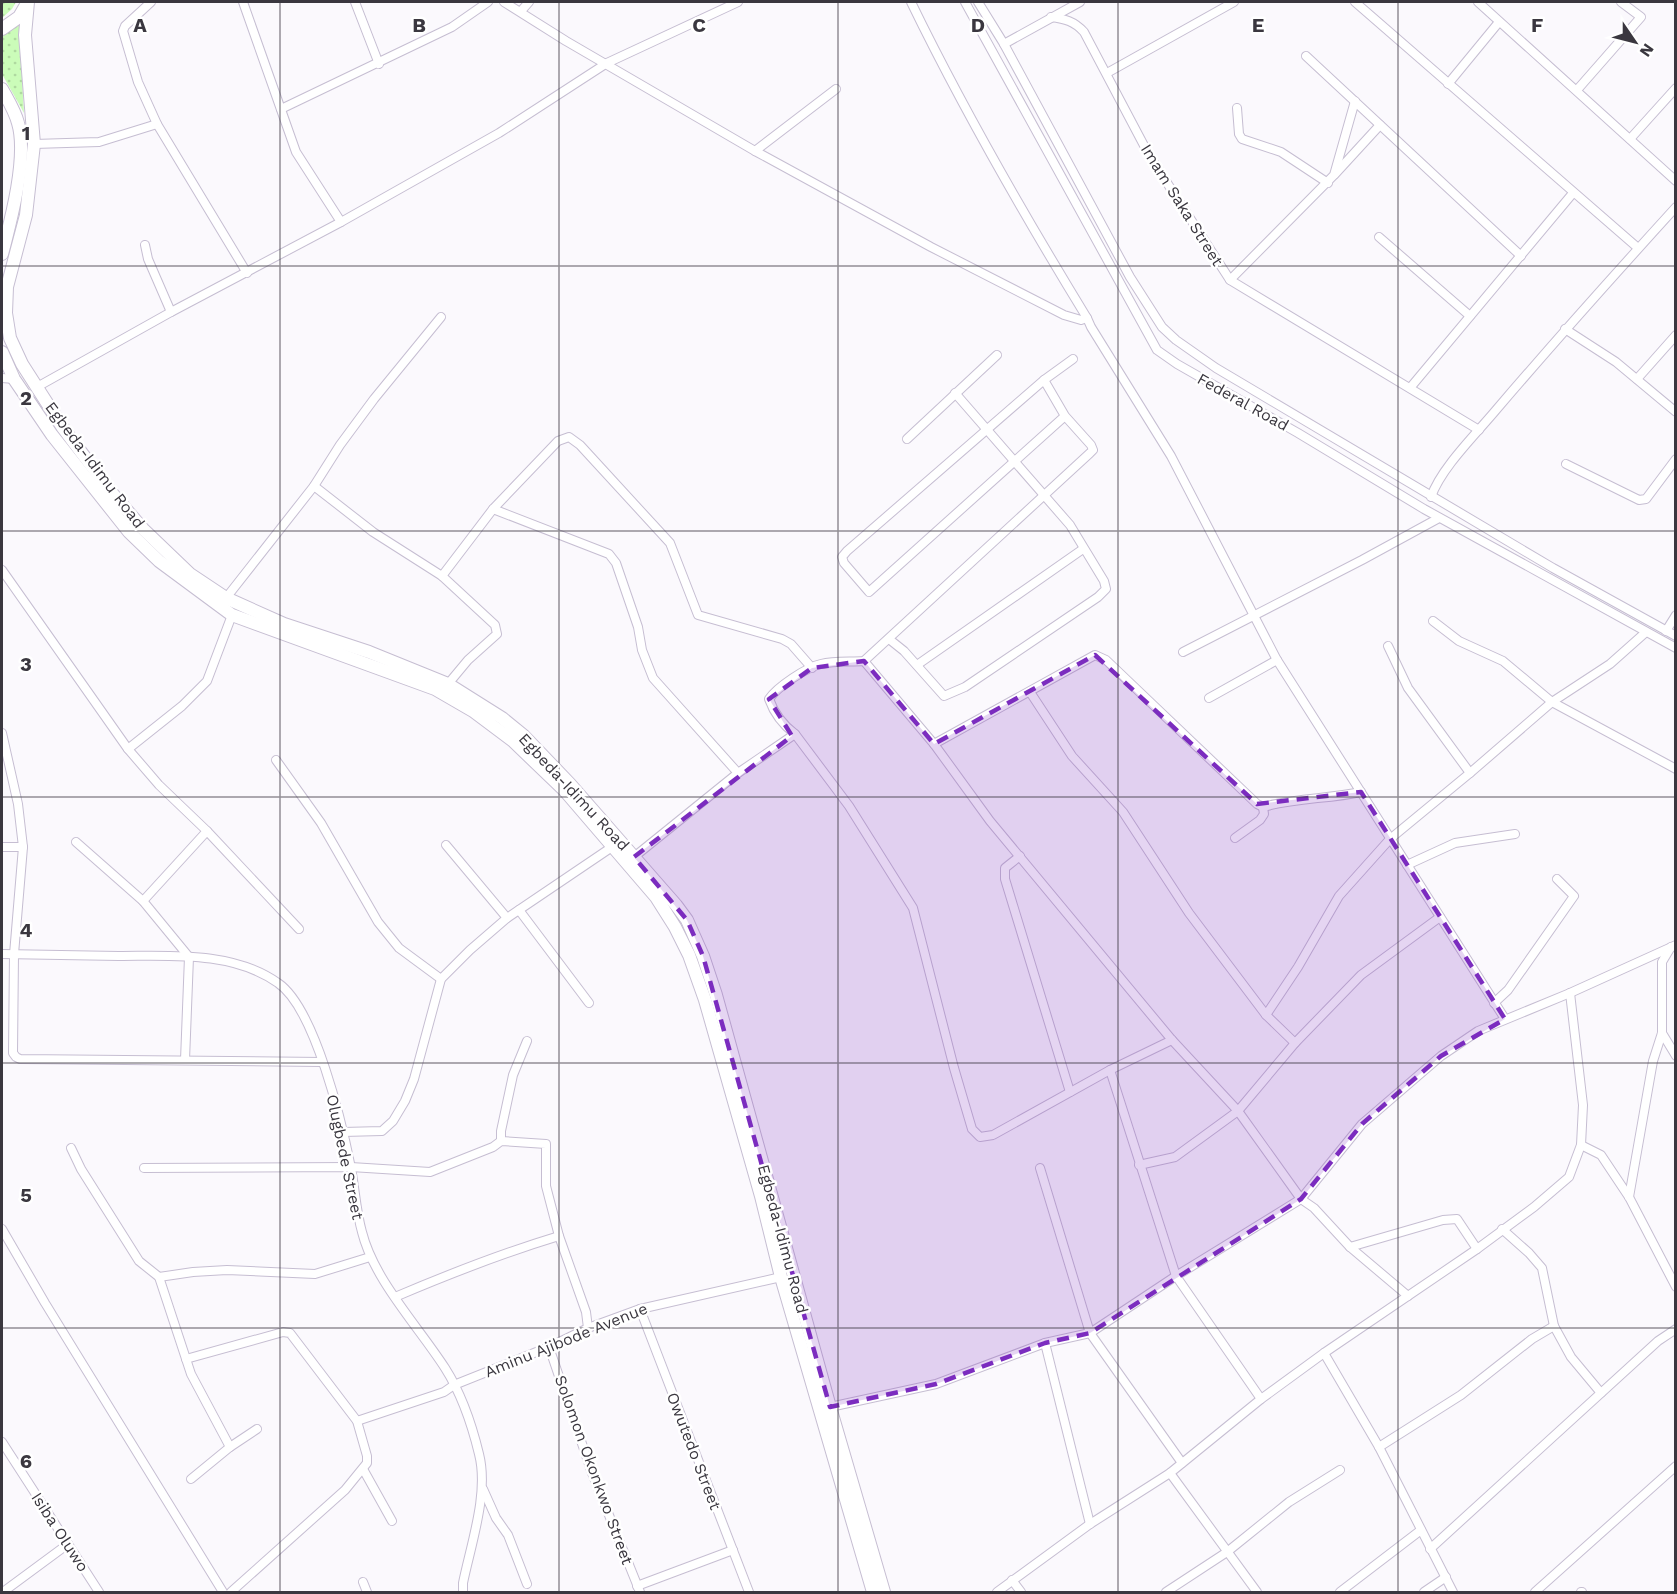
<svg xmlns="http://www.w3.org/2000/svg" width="1677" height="1594" viewBox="0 0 1677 1594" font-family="'Work Sans',sans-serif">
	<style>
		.grass { fill: url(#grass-dots) }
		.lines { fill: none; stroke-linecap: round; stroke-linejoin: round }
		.street-casing { stroke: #c6bed2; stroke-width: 10 }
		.primary-casing { stroke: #c6bed2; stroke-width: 14 }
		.street { stroke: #fff; stroke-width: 8 }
		.primary { stroke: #fff; stroke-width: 12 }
		.marked { fill: #7b2cbf; fill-opacity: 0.2; stroke: #7b2cbf; stroke-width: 4.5; stroke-dasharray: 12 8; stroke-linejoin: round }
		.grid { fill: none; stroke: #3a373f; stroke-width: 1.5; stroke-opacity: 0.55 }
		.labels { text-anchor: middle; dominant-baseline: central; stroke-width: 5; stroke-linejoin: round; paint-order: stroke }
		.street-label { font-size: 16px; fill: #3a373f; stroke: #fff }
		.grid-label { font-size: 20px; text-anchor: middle; font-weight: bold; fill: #3a373f; stroke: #fff; stroke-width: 5; stroke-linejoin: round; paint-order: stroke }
	</style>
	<defs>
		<pattern id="grass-dots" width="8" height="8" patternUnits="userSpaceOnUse" patternTransform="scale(1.5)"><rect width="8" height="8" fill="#cbfcb9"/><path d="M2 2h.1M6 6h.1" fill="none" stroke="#afd9a0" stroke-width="1.8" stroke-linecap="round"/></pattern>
	</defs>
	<rect width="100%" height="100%" fill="#fbf9fd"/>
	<!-- grass -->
	<g class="grass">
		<path d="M2,2H16L12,9L2,18Z"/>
		<path d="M19,23L24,113L2,74V37Z"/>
	</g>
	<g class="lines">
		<!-- street casing -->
		<g class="street-casing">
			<g id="street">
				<path d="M151,2L125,26L123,31L138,82L157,124L247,273"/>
				<path d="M243,2L296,152L341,222"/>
				<path d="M355,2L379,64"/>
				<path d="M504,2L566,41L755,151L931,247L1064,315L1081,320L1087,318C1024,215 964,111 911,2"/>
				<path d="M965,2L1157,350L1177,364L1298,433L1424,509L1676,648"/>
				<path d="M978,2L1004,44L1130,277L1162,327L1176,340L1216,368L1553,568L1676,636"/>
				<path d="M1355,2L1638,248"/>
				<path d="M1478,2L1676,181"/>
				<path d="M521,11L529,2"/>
				<path d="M1051,17C1065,19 1074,21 1084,32L1149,155L1230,280L1479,430"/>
				<path d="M1004,44L1080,2"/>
				<path d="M1306,56L1521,256"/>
				<path d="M1107,73L1234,2"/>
				<path d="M1448,84L1499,22"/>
				<path d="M1577,90L1641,17L1621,2"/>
				<path d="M1237,108L1239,134L1242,139L1281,152L1328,183"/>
				<path d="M281,109L452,27L488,2"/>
				<path d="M1630,139L1676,88"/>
				<path d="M34,144L99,142L157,124"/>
				<path d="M755,151L836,89"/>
				<path d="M1335,174L1380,125"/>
				<path d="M1379,237L1470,316"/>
				<path d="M145,245L148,259L171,312"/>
				<path d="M1230,280L1334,175L1355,101"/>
				<path d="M1087,318L1091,327L1171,456L1277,660L1505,1019"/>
				<path d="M1565,329L1616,362L1676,412"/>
				<path d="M2,378L14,379"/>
				<path d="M1637,379L1676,335"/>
				<path d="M1044,380L1073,359"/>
				<path d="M37,387L171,312L341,222L499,133L607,63L738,2"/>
				<path d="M1410,388L1573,193"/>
				<path d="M1065,416L869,592L844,563L842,557L847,551L1044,380L1065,416L1091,445L1093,450L1090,453L864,661C850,662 834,661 821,664C807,667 777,687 769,699C774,713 783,725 795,734L849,806L913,908L954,1068L972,1129L980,1137L993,1135L1110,1070L1172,1040"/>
				<path d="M907,439L997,355"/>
				<path d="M1566,464L1639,500L1646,499L1676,459"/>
				<path d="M314,486L373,532L442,576L495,625L497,634L468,660L448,684"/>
				<path d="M1431,497C1441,468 1476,434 1496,410C1555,341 1615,274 1676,207"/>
				<path d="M493,509L609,554L616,563L638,627L642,650L653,678L738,773"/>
				<path d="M2,570L128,749L159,785L207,831L299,929"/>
				<path d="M442,576L493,509L558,441L569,437L580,445L670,543L698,615L782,639L791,644L812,668"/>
				<path d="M226,598L314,486L340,445L374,399L441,317"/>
				<path d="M1433,621L1459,641L1503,661L1552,702L1676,769"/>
				<path d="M1666,631L1676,615"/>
				<path d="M889,639L904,651L944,696L965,687L1098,597L1106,589L1104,581L1070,525L955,393"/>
				<path d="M1388,646L1408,688L1470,773"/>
				<path d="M1183,652L1362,560L1439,518"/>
				<path d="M864,661L934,744L990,821L1172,1040L1238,1111L1301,1199L1314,1208L1350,1247L1408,1296"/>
				<path d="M917,665L1083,549"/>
				<path d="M1030,692L1072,756L1123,812L1189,913L1266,1015L1295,1043"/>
				<path d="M1209,698L1277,660"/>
				<path d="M2,733L18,804L23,847L14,954L13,1053L16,1057L20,1059L322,1062"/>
				<path d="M934,744L1095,655L1106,660L1257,804L1263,807C1295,798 1328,799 1361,792"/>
				<path d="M128,749L182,706L207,681L232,615"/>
				<path d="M276,760L321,823L378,922L399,948L441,979"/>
				<path d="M1235,838L1260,820L1264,814L1263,807"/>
				<path d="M76,842L143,901L189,957L185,1060"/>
				<path d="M446,845L507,918"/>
				<path d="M2,847H23"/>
				<path d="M1020,856L1005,868V879L1070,1092"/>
				<path d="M634,857L738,773L795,734"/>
				<path d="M1407,865L1455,843L1515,834"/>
				<path d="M143,901L207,831"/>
				<path d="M519,910L589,1003"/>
				<path d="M2,954C41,955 80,955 119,956C171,956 233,951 278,983C315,1008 342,1123 351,1168C355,1189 356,1211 362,1232C374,1280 418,1326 445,1368C461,1393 472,1425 479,1454C489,1493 471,1544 463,1583V1592"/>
				<path d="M1494,1003L1508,990L1574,896L1557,879"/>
				<path d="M1266,1015L1298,967L1339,896L1390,839L1470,773L1552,702L1610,664L1646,632"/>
				<path d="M1662,1033L1676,1056"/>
				<path d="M1110,1070L1176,1276L1261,1399"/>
				<path d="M343,1132L382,1131L393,1121L405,1101L414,1079L441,979L470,950L507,918L612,847"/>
				<path d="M501,1141V1131L513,1075L527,1041"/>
				<path d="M1581,1145L1601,1155L1629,1197L1676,1287"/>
				<path d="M71,1148L81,1169L139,1261L159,1277L191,1374L230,1447"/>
				<path d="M1139,1165L1175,1157L1238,1111L1295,1043L1361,975L1440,917"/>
				<path d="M144,1168L351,1167L430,1172L493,1147L501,1141L546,1144V1186L559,1236L586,1312L588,1328"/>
				<path d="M1040,1168L1090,1333L1182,1463"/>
				<path d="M1629,1197L1653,1061L1662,1033V962L1671,947"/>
				<path d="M2,1229L45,1303L223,1592"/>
				<path d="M1502,1229L1529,1253L1542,1268L1554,1326"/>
				<path d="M1350,1247L1443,1220L1457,1219L1477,1249"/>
				<path d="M159,1277L193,1272L227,1270L315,1274L370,1257"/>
				<path d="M395,1297C449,1274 503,1253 559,1236"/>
				<path d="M640,1309L749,1592"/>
				<path d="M1045,1343L1090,1524"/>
				<path d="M549,1347L592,1473L640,1592"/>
				<path d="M1324,1353L1379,1447L1453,1592"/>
				<path d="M186,1359L283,1332L290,1333L357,1421L367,1456V1463L345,1490L231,1592"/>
				<path d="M830,1407L936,1384L1045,1343L1090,1333L1176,1276L1301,1199L1362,1124L1441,1056L1478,1031L1570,993L1676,945"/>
				<path d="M357,1421L444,1392L454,1385L549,1347L588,1328L640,1309L781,1277"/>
				<path d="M2,1442L99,1592"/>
				<path d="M1379,1447L1461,1395L1532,1339L1554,1326L1571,1357L1601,1393"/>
				<path d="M363,1469L392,1521"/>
				<path d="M1170,1473L1257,1592"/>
				<path d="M191,1479L230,1447L257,1429"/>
				<path d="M483,1489L496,1518L508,1535L527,1584"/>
				<path d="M1430,1549L1658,1341L1676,1329"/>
				<path d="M1012,1580L1021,1592"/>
				<path d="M363,1582L367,1592"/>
				<path d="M637,1586L733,1550"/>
				<path d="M3,1592L68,1544"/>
				<path d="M997,1592L1090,1524L1170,1473L1261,1399L1324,1353L1477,1249L1534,1207L1569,1177L1581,1145L1583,1105L1570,993"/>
				<path d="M1166,1592L1227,1552L1289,1502L1340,1470"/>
				<path d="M1340,1592L1421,1530"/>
				<path d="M1424,1592L1446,1577"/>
				<path d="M1535,1592L1676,1466"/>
				<path d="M1581,1592H1582"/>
			</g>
		</g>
		<!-- primary casing -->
		<g class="primary-casing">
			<g id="primary">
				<path d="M28,2L25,35L34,144L26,215L7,287L6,313L10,338L22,364L63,428L111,492L143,529L190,574L226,598L284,624L369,652L448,684L502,718L524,736L570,784L676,905L687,920L703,956L716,995L830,1407L884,1592"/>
				<path d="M2,29L19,17L26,5"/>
				<path d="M2,89C8,100 15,111 18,123C28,156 11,220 2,254"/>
				<path d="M2,352L14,379L52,435L129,532L159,561L232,615L435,689L473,711L513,741L565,791L656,897L675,927L689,955L705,1000L761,1196L781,1277L873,1592"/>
			</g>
		</g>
		<!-- street -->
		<use href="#street" class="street"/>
		<!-- primary -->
		<use href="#primary" class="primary"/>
	</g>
	<!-- marked area -->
	<path class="marked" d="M1095,655L1257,804L1361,792L1505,1019L1441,1056L1362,1124L1301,1199L1090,1333L1045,1343L936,1384L830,1407L703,956L687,920L634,857L792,736L769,699L812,668L864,661L934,744Z"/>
	<!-- grid -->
	<path class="grid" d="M280,2V1592M559,2V1592M838,2V1592M1118,2V1592M1398,2V1592M2,266H1676M2,531H1676M2,797H1676M2,1063H1676M2,1328H1676"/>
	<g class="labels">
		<!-- street labels -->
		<g class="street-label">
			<text transform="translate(1182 205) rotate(58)">Imam Saka Street</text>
			<text transform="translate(1243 402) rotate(29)">Federal Road</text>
			<text transform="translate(95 465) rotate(53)">Egbeda-Idimu Road</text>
			<text transform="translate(574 792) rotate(47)">Egbeda-Idimu Road</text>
			<text transform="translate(345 1157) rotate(78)">Olugbede Street</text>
			<text transform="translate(783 1239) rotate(75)">Egbeda-Idimu Road</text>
			<text transform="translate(566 1340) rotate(-22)">Aminu Ajibode Avenue</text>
			<text transform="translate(694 1451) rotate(69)">Owutedo Street</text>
			<text transform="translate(594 1470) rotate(70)">Solomon Okonkwo Street</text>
			<text transform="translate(60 1532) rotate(57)">Isiba Oluwo</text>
		</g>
	</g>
	<g class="grid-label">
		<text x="140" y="32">A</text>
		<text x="419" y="32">B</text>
		<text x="699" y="32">C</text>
		<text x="978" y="32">D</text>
		<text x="1258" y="32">E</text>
		<text x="1537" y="32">F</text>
		<text x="26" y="140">1</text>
		<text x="26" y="405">2</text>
		<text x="26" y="671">3</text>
		<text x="26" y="937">4</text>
		<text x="26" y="1202">5</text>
		<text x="26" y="1468">6</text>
	</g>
	<!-- border -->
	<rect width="1677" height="1594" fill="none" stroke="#3a373f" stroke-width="6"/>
	<!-- north arrow -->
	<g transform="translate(1635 42) rotate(125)" stroke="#ffffff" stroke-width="4.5" paint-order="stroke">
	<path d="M0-4.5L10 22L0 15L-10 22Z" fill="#3a373f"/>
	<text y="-9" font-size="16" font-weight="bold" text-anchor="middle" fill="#3a373f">N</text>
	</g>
</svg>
